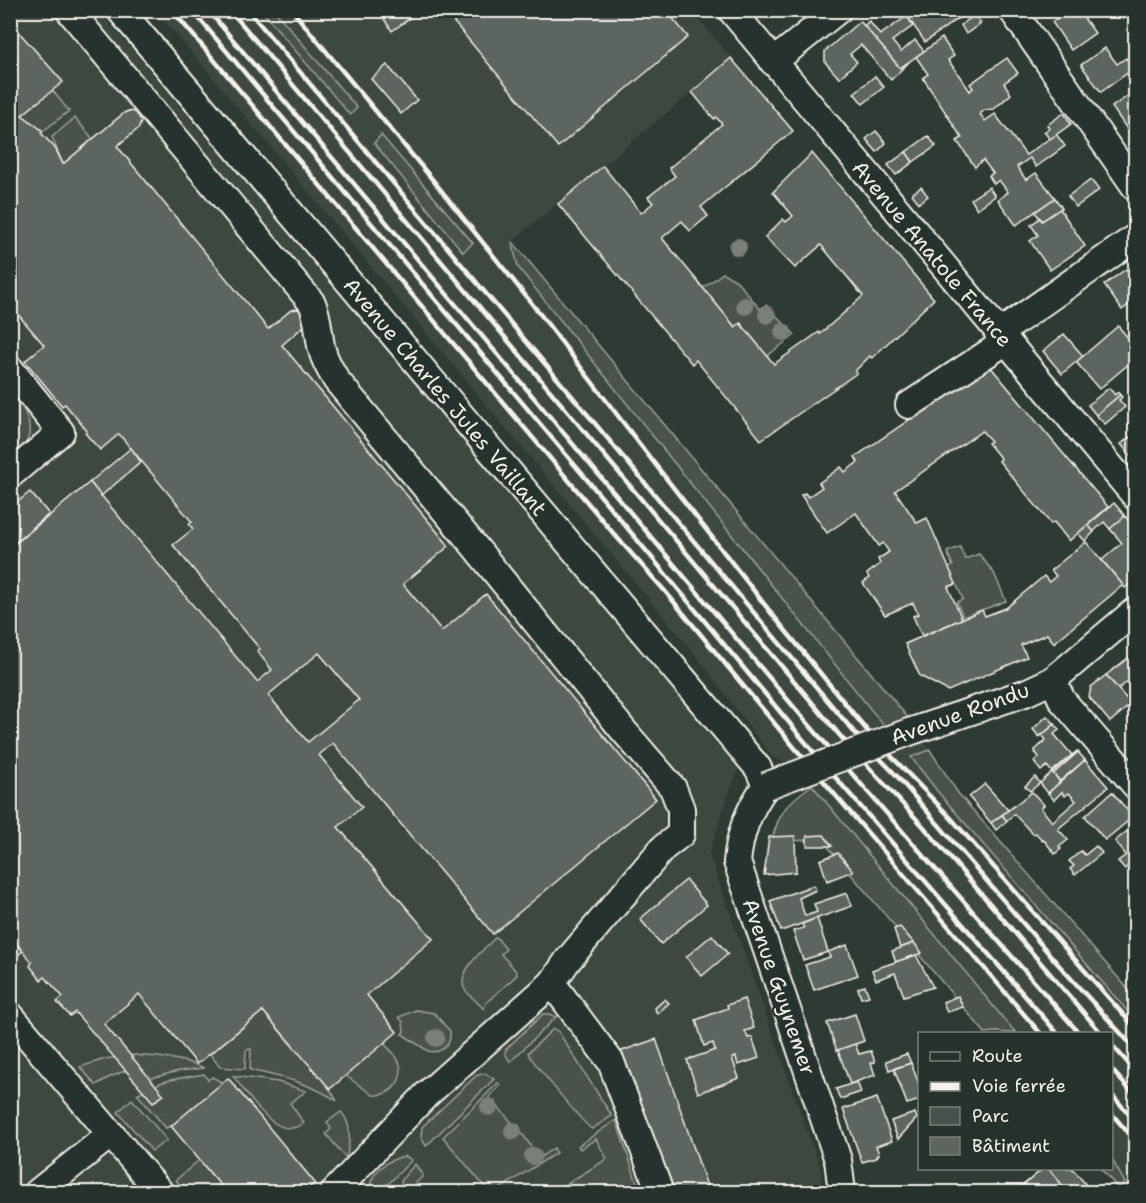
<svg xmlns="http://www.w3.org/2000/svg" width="1146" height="1203" viewBox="0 0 1146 1203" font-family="'Shantell Sans',sans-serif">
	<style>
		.built { fill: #3c4841 }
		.green { fill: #48524c; stroke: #9ea29a; stroke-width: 1.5 }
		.building { fill: #5c655e; stroke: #f4f1e8; stroke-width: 1.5; fill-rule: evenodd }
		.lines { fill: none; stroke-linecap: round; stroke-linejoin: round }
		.minor-casing { stroke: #f4f1e8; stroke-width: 30 }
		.minor { stroke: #26332d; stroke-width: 26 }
		.rail { stroke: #f4f1e8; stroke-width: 4.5 }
		.minor-bridge-casing { stroke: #f4f1e8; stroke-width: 30; stroke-linecap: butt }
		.minor-bridge { stroke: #26332d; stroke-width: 26 }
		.tree { fill: #7a8079 }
		.labels { text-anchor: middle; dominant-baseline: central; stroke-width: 4.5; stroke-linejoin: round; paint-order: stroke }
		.street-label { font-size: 21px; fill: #f4f1e8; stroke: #26332d }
	</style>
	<rect width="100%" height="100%" fill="#2e3b34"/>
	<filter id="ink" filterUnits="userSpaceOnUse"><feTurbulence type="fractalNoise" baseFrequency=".0167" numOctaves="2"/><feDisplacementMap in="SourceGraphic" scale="12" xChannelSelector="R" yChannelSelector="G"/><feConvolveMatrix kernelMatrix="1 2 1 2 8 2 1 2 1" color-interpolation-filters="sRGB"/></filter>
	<g filter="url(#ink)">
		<!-- built -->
		<g class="built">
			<path d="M10,11H99L740,764L723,810L709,854L822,1173L820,1192H11Z"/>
			<path d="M157,11H692L731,58L692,92L512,241L904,710L958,793L1135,1000V1192H1122L1101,1169L1112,1168V1034L996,1033L1002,1018L792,761H781L772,757L699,659Z"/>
		</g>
		<!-- green -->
		<g class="green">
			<path d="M262,11H275L357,108L350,115Z"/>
			<path d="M52,90L69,111L43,131L22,115Z"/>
			<path d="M75,118L93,139L63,164L52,137Z"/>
			<path d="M381,135L473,243L463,252L374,143Z"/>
			<path d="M512,241L909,719L884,726L518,267Z"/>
			<path d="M723,273L737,281L760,309L766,305L795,335L767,356L741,323L735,327L703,288Z"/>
			<path d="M11,395C23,402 33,424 28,439C25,447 17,452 11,457Z"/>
			<path d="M960,547L965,559L979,554L994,573L1006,601L963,617L957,602L963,599L949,568L953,566L947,552Z"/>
			<path d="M930,750L958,793L1135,997V1020L938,792L911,757Z"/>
			<path d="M812,785L1003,1018L1016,1033L995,1032L985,1033L822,840L772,841C778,812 788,802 812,785Z"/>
			<path d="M496,937L506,949L501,954L516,971L517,975L486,1003L484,1009C478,1003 468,995 464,988C457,971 485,948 496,937Z"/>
			<path d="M416,1010L434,1013L450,1031C452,1045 441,1054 428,1051L402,1034L404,1031L403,1022L399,1017Z"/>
			<path d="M263,1011L298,1053H300L330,1089L337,1101C310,1083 282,1077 250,1070L251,1049L246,1050L245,1069L220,1067L210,1054Z"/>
			<path d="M543,1014H549L556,1017L510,1062L505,1053L506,1049Z"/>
			<path d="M553,1029L558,1031L612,1116L592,1129C585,1126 532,1061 528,1053Z"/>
			<path d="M384,1043C388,1048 394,1053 397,1058C408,1076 393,1097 373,1095L345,1075Z"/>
			<path d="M134,1055C157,1057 184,1058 204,1068L179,1071L144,1080L129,1069L108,1078L96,1085L80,1067L105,1059Z"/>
			<path d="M485,1073L494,1079L426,1146L421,1137L422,1127L476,1076Z"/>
			<path d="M204,1074L208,1080L212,1077L223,1083L171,1126L166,1128L137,1094C161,1080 177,1078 204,1074Z"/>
			<path d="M233,1076L278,1082L306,1091L290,1103L304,1123C276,1144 249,1095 233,1076Z"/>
			<path d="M498,1083L501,1085L489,1097L524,1136L539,1158L554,1148L556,1153L495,1192H489L443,1137Z"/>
			<path d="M132,1099L167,1140L152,1151L118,1112Z"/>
			<path d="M341,1112C353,1124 350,1143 346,1158L326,1134L331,1129L327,1122Z"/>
			<path d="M616,1120L640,1192H553L607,1159L596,1139L580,1149L578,1146Z"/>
			<path d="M405,1156L412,1160L380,1192H369C370,1172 386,1160 405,1156Z"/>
			<path d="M1112,1159L1125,1183L1118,1188L1101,1169L1112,1168Z"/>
			<path d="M199,1160L226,1192H186L176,1180Z"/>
			<path d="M415,1164L423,1176L411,1188L415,1192H397L399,1191L402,1179Z"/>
		</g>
		<!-- building -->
		<g class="building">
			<path d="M378,10H421L392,31Z"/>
			<path d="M453,10H666L688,37L558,147L448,15Z"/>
			<path d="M915,10H968V11L925,42L907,16Z"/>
			<path d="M1068,10H1078L1095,33L1071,50L1052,22Z"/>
			<path d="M975,15L981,23L966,34L961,25Z"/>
			<path d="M907,16L913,26L892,41L901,52L915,40L924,51L900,68L864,26L869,21L880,35Z"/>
			<path d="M860,21L900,68L909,62L891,80L861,45L850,54L857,62L839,78L825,62V51Z"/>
			<path d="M10,22L63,82L22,115L43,131L41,133L55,148L63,164L124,113L128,111L136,112L141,121L139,128L117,146L268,329L291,310L298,309L304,312L306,323L304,326L282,345L449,546L403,584L442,631L486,594L656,799L493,934L333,743L319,755L362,807L338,827L433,939L367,995L397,1032L330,1089L263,1011L197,1064L139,994L104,1024L164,1095L153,1102L75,1012L70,1016L57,1002L63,997L45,977L41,980L30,966L32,962L10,936V548L90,482L257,682L272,670L257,651L260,649L173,545L193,529L189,524L192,522L119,434L100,450L85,433L87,431L65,404L62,406L25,361L44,345L10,305ZM319,653L359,700L308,742L268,695Z"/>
			<path d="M942,38L954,56L948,60L970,91L973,88L970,84L1007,58L1018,73L1004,83L1011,94L994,109L985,110L980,114L985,121L995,114L1026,155L1056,134L1065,146L1036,167L1030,158L1017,167L1026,180L1036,173L1055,198L1016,225L998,200L1008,192L999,180L994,184L989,176L993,173L983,160L975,167L957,141L962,138L923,78L928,74L916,57Z"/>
			<path d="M1105,48L1117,64L1126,58L1133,69L1101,92L1081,65Z"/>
			<path d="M731,58L793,131L701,207L708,216L690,231L682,221L662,238L735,327L740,323L774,364L819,332L820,334L863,296L821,245L795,268L765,237L783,219L786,222L793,216L773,192L812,153L934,299L872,358L870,356L855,371L857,373L761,440L696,360L692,364L558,204L603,166L641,213L653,203L648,197L675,176L669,168L722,124L716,117L714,119L692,92Z"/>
			<path d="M387,65L417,100L401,114L371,79Z"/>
			<path d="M875,76L884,87L863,104L854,93Z"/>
			<path d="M1135,91L1136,131L1131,135L1112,107Z"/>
			<path d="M1064,113L1071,124L1050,139L1044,132L1050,128L1047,125Z"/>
			<path d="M876,131L886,143L877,152L866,139Z"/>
			<path d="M928,136L936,146L913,162L906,152Z"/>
			<path d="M906,152L913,162L896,175L888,165Z"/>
			<path d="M1091,180L1099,190L1076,207L1068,196Z"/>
			<path d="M921,187L928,196L919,203L912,194Z"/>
			<path d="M989,187L995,196L977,209L971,199Z"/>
			<path d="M1055,198L1062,208L1042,221L1035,212Z"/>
			<path d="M1060,209L1085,246L1050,270L1030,241L1038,235L1031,225L1040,218L1042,221Z"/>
			<path d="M1126,269L1136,282V309L1131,303L1122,310L1104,285Z"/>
			<path d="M1118,326L1136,347V358L1099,389L1076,362Z"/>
			<path d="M1064,334L1083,356L1062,374L1043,351Z"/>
			<path d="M989,365L1108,507L1069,541L1054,522L1051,524L999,461L1001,459L988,443L991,441L982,431L895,491L917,523L927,518L956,584L948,587L962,619L922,636L913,616L918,614L913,603L885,615L863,583L869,578L867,574L880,564L878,559L889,552L883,543L879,546L856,513L827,533L801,495L805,493L808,497L822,487L819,483L841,467L845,472L858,462L855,457Z"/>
			<path d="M1109,388L1115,395L1118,392L1120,395L1096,415L1088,405Z"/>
			<path d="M1120,395L1122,397L1119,400L1125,407L1105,424L1096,415Z"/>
			<path d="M1136,432V462L1121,444Z"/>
			<path d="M131,448L141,462L101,496L90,482Z"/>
			<path d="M30,492L49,514L12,545L10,508Z"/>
			<path d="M1114,503L1125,516L1110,529L1104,522L1093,532L1088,525Z"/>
			<path d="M1125,516L1136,529V579L1125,588L1102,560L1122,543L1110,529Z"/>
			<path d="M1088,525L1094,532L1085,541L1078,533Z"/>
			<path d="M1086,542L1123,585L1054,643L1047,634L1021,645L1027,657L948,691L920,676L905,644L982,610L985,616L1006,608L1044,576L1049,582L1056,576L1051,570Z"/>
			<path d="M1136,652V675L1118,689L1106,675Z"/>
			<path d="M1106,675L1131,704L1110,722L1089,697L1091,687Z"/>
			<path d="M1047,716L1055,724L1039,737L1033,729Z"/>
			<path d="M1055,724L1059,730L1054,734L1072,755L1052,772L1047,766L1041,771L1034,762L1039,757L1034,751L1046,740L1042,735Z"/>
			<path d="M1077,751L1078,752L1053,774L1052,772Z"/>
			<path d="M1078,752L1085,760L1060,781L1053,774Z"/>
			<path d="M1085,760L1108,787L1058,829L1068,840L1059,847L1061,849L1055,854L1044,840L1043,841L1036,833L1033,834L1014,814L1007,821L1002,815L1032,792L1044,805L1041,808L1052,822L1076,801L1069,793L1065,796L1062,792L1054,800L1048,793Z"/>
			<path d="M1052,772L1060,782L1048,793L1040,783Z"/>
			<path d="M1035,777L1040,783L1030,791L1025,786Z"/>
			<path d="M985,784L1008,810L991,823L969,797Z"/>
			<path d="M1112,792L1133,817L1105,840L1085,816Z"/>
			<path d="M1002,815L1007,821L996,830L991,823Z"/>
			<path d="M1136,824V866L1132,868L1129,865L1125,869L1118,861L1126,855L1115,841Z"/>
			<path d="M824,835L832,846H807V836Z"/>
			<path d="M795,836L796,872L764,875L769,837Z"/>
			<path d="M1096,846L1102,853L1075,875L1070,869L1074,866L1069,861L1081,851L1085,855Z"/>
			<path d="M838,853L853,871L827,881L820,860Z"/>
			<path d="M686,880L707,905L661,944L640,919Z"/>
			<path d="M814,885L816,890L799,898L805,916L817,912L814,904L847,893L852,906L781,931L770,901Z"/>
			<path d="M817,918L828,952L803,960L793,931L804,928L802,924Z"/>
			<path d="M900,927L914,943L900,948L894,929Z"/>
			<path d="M712,935L728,954L702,976L686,957Z"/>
			<path d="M15,942L23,951L10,961V946Z"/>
			<path d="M914,943L922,953L896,962L892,951Z"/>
			<path d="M847,945L858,975L814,990L805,965L830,957L828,952Z"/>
			<path d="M916,955L933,987L904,996L895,973L876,980L872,970Z"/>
			<path d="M865,986L869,996L861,998L858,988Z"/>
			<path d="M958,996L963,1007L947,1012L943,1002Z"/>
			<path d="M665,999L669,1003L657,1014L655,1008Z"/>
			<path d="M744,999L754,1028L745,1031L748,1038L752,1037L759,1058L738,1065L736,1057L732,1058L739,1078L698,1093L687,1060L715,1050L713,1043L704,1046L696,1020L728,1008L727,1005Z"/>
			<path d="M855,1014L864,1041L837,1051L827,1023Z"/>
			<path d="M656,1039L709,1192H673L647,1119L643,1120L619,1052Z"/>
			<path d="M855,1044L859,1054L871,1051L875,1062L871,1063L875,1075L850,1084L838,1050Z"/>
			<path d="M907,1054L911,1063L889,1070L886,1061Z"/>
			<path d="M911,1063L920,1087V1100L907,1104L894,1069Z"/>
			<path d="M228,1078L315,1183L304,1192H226L171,1126Z"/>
			<path d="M857,1082L861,1092L840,1099L836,1089Z"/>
			<path d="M877,1098L892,1141L876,1146L879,1154L876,1158L862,1162L843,1109Z"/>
			<path d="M915,1113L917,1118L898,1139L891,1121Z"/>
			<path d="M1044,1168H1048L1068,1192H1015Z"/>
			<path d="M1044,1168H1048L1068,1192H1015Z"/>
			<path d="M1048,1168H1072L1092,1192H1068Z"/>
		</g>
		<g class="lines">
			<!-- minor casing -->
			<g class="minor-casing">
				<g id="minor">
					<path d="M69,10L312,303C319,319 318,334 322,350C325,362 331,371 337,381L476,548L623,730L673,788L681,809V834L663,848L568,960L552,983L426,1095L334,1192"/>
					<path d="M120,10L758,768L766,786C748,810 740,833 737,862L838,1160L842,1192"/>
					<path d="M731,10L1136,497"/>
					<path d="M1012,10L1136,188"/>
					<path d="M773,62L838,10"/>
					<path d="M998,334L1136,237"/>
					<path d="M10,369L61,432L10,475"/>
					<path d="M909,405L1005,342"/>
					<path d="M1053,680L1062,700L1136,786"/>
					<path d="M909,732L1025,693L1053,680L1136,610"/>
					<path d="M552,983L611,1062L660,1192"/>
					<path d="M10,1015L160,1192"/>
					<path d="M38,1192L111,1134"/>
				</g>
			</g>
			<!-- minor -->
			<use href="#minor" class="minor"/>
			<!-- rail -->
			<g class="rail">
				<path d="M172,10L614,534L664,590L794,747L1041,1034"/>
				<path d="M192,10L589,482L816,755L1058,1034"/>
				<path d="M208,10L804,719L1080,1034"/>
				<path d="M230,10L842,738L923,826L1102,1034"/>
				<path d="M248,10L854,732L896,775L1057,963L1136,1050"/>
				<path d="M292,10L432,179L537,310L651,459L772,614L870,734L950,817L1136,1029"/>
				<path d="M1112,1045L1136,1072"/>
				<path d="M1112,1070L1136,1097"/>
				<path d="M1112,1095L1136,1122"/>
				<path d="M1112,1114L1136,1142"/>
			</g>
			<!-- minor-bridge casing -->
			<g class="minor-bridge-casing">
				<path id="minor-bridge" d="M766,786L909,732"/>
			</g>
			<!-- minor-bridge -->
			<use href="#minor-bridge" class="minor-bridge"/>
		</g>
		<!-- trees -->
		<g class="tree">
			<circle cx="738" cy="247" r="9"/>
			<circle cx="745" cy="306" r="9"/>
			<circle cx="767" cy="315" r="9"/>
			<circle cx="783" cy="332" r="9"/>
			<circle cx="436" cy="1038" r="9"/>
			<circle cx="489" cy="1107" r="9"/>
			<circle cx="513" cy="1131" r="9"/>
			<circle cx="533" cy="1156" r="9"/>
		</g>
	</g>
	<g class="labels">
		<!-- street labels -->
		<g class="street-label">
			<text transform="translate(932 254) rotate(50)">Avenue Anatole France</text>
			<text transform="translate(445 397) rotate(50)">Avenue Charles Jules Vaillant</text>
			<text transform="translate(960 714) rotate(-20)">Avenue Rondu</text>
			<text transform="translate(779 987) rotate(71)">Avenue Guynemer</text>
		</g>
	</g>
	<!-- margin -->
	<rect width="1146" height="1203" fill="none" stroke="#26332d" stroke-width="36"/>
	<rect x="18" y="18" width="1110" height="1167" fill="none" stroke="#f4f1e8" stroke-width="2" filter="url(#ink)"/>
	<!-- legend -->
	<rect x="918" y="1032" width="195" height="138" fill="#26332d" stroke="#787f78" stroke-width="1.5"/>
	<rect x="930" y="1052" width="30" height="9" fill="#26332d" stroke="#787f78" stroke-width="1.5"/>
	<text x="972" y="1062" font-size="18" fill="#f4f1e8">Route</text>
	<rect x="930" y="1082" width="30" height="9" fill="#f4f1e8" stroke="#787f78" stroke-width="1.5"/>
	<text x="972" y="1092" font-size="18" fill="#f4f1e8">Voie ferrée</text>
	<rect x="930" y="1107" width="30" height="18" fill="#48524c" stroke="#787f78" stroke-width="1.5"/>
	<text x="972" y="1122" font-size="18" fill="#f4f1e8">Parc</text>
	<rect x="930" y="1137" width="30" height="18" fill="#5c655e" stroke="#787f78" stroke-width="1.5"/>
	<text x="972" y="1152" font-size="18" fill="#f4f1e8">Bâtiment</text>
</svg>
